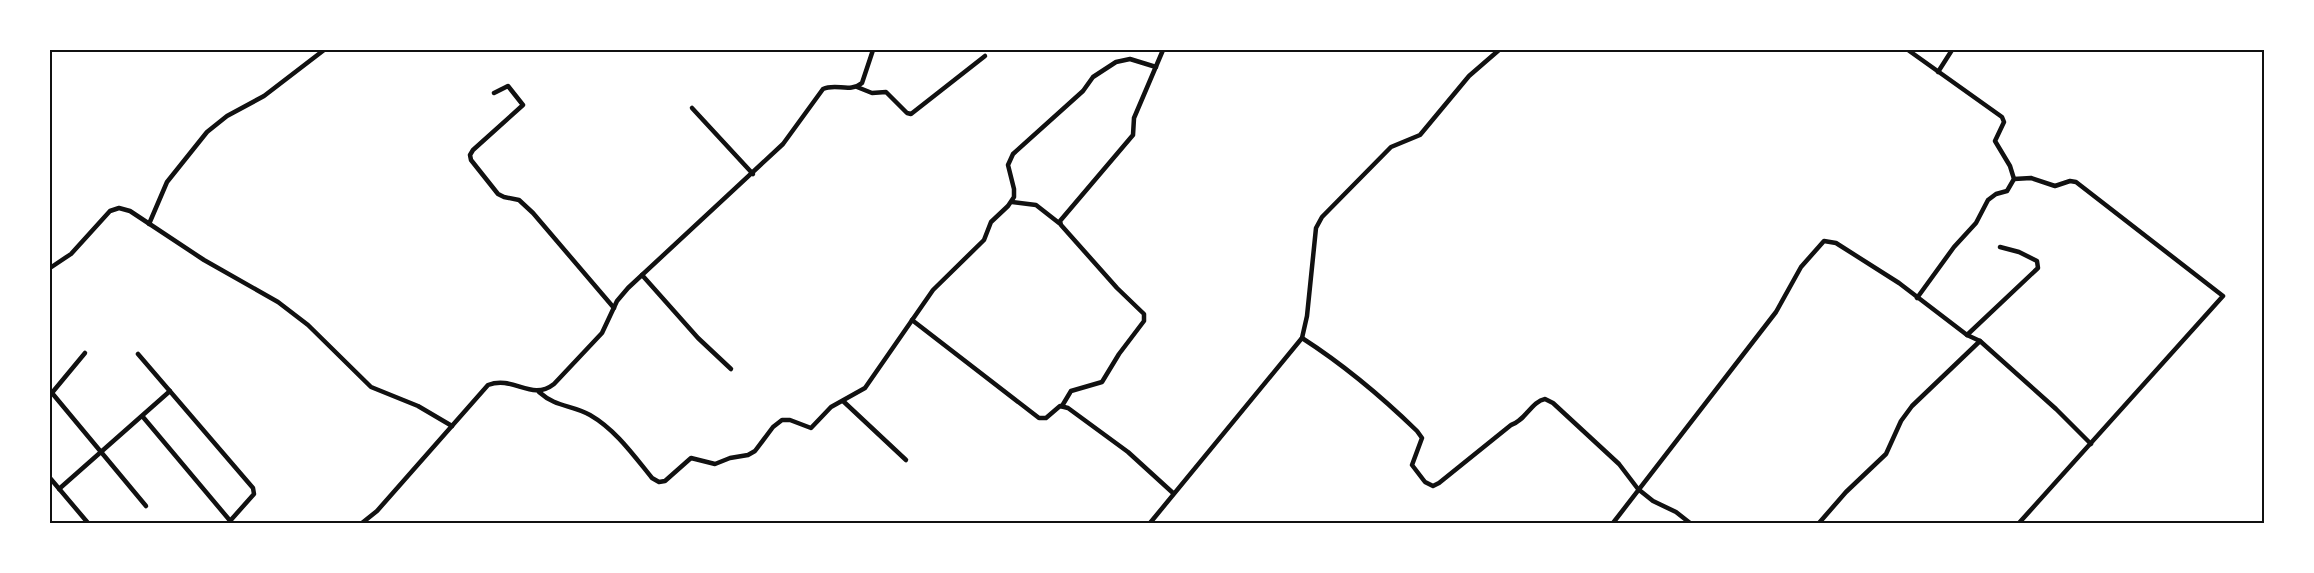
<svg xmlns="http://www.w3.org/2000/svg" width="2314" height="573" viewBox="0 0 2314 573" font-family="'Space Grotesk',sans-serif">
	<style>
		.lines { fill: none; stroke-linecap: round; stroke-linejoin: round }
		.minor { stroke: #111; stroke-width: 4.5 }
		.neatline { fill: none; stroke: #111; stroke-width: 2 }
	</style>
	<rect width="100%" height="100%" fill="#fff"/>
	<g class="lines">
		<!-- minor -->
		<g class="minor">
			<path d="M1908,50L2002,117L2004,122L1995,141L2010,166L2014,179L2007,191L1996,194L1988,200L1976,223L1954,247L1917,298"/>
			<path d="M1938,72L1952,50"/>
			<path d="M857,87L872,93L886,92L907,113L911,114L985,56"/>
			<path d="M494,93L508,86L523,105L473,150L470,155L471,160L498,194L504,197L519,200L533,213L614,308"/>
			<path d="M692,108L753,174"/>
			<path d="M2014,179L2031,178L2055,186L2070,181L2076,182L2223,296L2019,523"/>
			<path d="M1012,202L1036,205L1059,223"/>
			<path d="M149,224L167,182L207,132L227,116L264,96L324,50"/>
			<path d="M50,268L71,254L110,211L119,208L130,211L204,260L278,302L308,325L371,387L418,406L452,426"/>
			<path d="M642,275L698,338L731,369"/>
			<path d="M912,320L1039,418H1046L1060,406L1068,408L1128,452L1173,493"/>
			<path d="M1967,335L2038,268L2037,261L2019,252L2000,247"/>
			<path d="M1302,338C1344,365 1381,396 1417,431L1422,438L1412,465L1425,482L1433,486L1439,483L1511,425C1525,421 1532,401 1545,399L1553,403L1619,464L1638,489L1653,501L1676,512L1690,523"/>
			<path d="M138,354L253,488L254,494L230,521"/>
			<path d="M539,392C557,408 570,404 590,415C616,430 634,456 652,478L659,482L665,481L691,458L715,464L730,458L748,455L755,451L773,427L782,420H790L811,428L831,407L865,388L933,290L984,240L991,222L1008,206L1014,197V189L1008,165L1013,154L1083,91L1093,77L1116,62L1130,59L1156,67"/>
			<path d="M52,393L146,506"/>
			<path d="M51,394L85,353"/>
			<path d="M843,401L906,460"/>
			<path d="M1062,406L1071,391L1102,382L1119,354L1144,321V314L1117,288L1061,225L1060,221L1133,135L1134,118L1163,50"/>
			<path d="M143,417L232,523"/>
			<path d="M50,478L88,523"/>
			<path d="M59,489L170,391"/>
			<path d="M362,523L377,511L488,385C514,375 531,402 554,384L602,333L617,301L628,288L783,144L823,89C836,83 850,93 862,83L873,50"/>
			<path d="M1150,523L1302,338L1307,316L1316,228L1322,217L1391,147L1420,135L1469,76L1499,50"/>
			<path d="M1613,523L1776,312L1801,267L1824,241L1836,243L1899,283L1967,335L1980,341L2056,409L2091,444"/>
			<path d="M1819,523L1846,492L1886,454L1901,421L1912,406L1980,341"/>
		</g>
	</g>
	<!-- border -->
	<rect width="2314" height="573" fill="none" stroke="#ffffff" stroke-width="102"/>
	<rect x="51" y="51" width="2212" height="471" class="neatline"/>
</svg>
